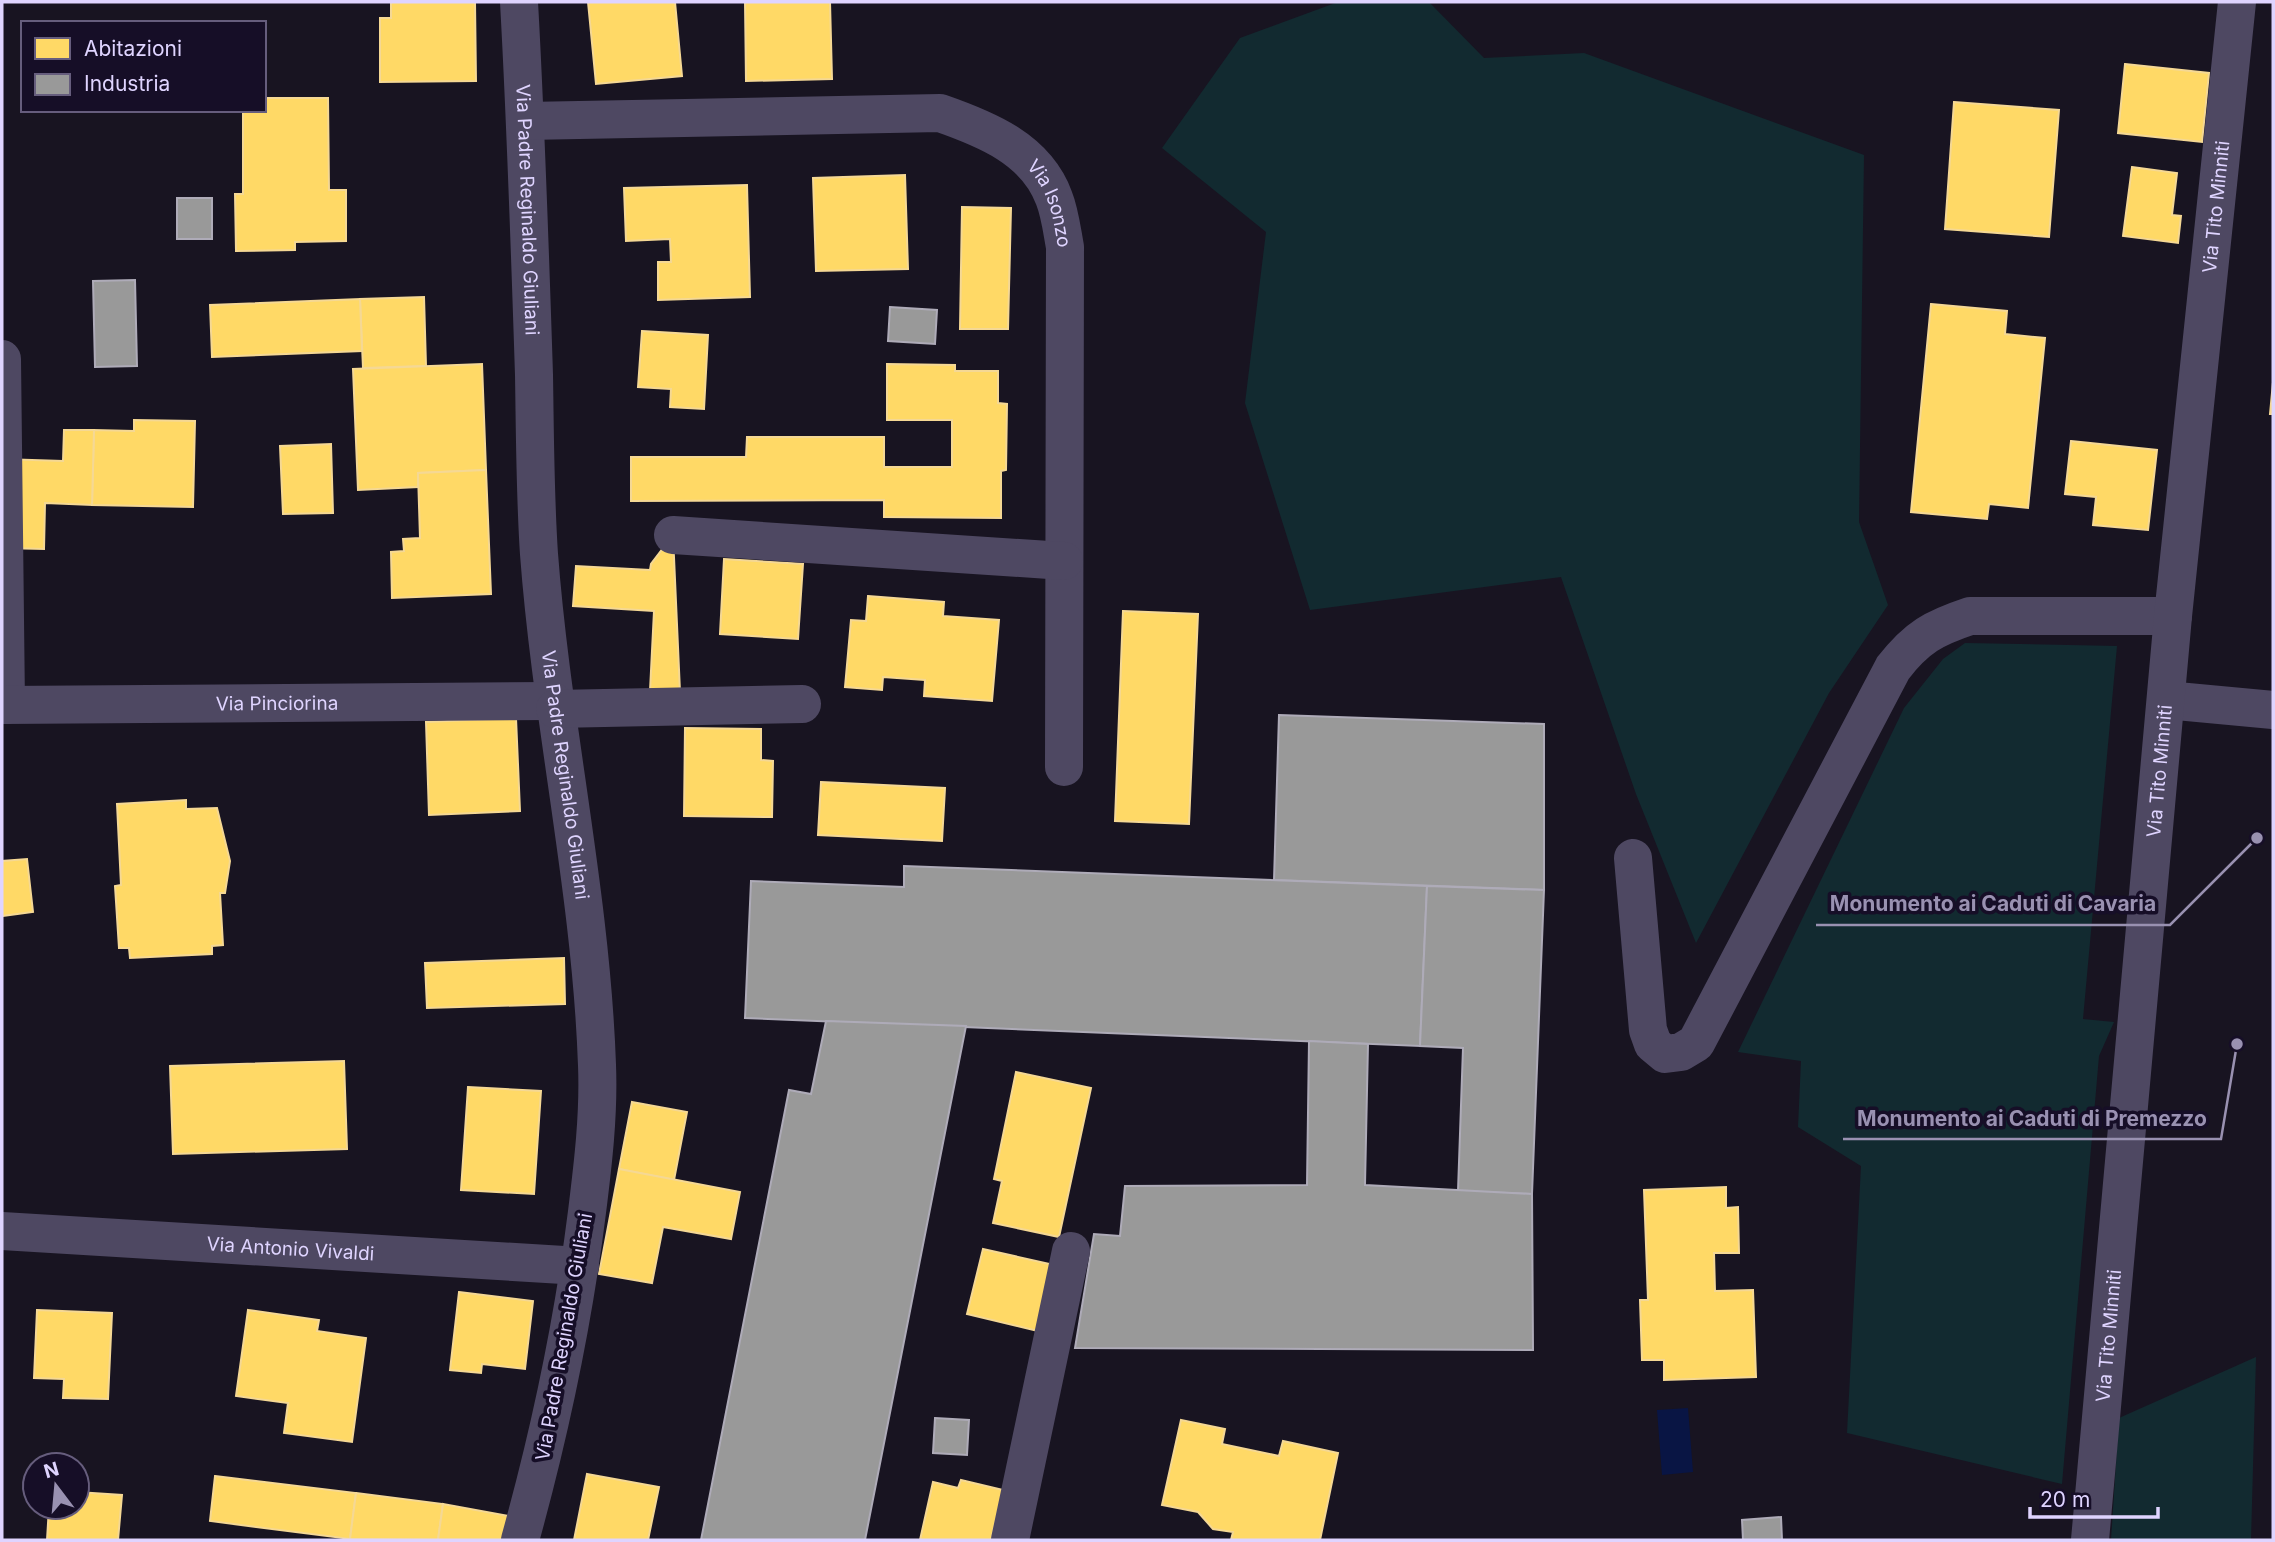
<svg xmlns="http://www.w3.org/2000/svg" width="2275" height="1542" viewBox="0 0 2275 1542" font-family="Inter,sans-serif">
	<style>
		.green { fill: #122a30 }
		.water { fill: #091544 }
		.homes { fill: #ffd966; stroke: #f5d894; stroke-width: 2 }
		.industry { fill: #999; stroke: #aeabb8; stroke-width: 2 }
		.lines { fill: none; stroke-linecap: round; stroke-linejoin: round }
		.minor { stroke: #4e4862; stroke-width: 38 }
		.labels { text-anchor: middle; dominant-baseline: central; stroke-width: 7; stroke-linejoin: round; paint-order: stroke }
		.street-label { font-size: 19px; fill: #dfd4ff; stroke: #160e27 }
		.leader { fill: none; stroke: #9991b1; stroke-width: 2.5 }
		.callout-dot { fill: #9991b1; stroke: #160e27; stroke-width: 2.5 }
		.callout-label { font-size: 21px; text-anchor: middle; font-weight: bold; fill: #9991b1; stroke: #160e27; stroke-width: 7; stroke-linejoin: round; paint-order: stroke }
	</style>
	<rect width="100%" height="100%" fill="#181421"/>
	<!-- green -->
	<g class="green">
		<path d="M1338,2H1429L1484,58L1584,53L1864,155L1859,522L1888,605L1829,693L1696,943L1636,794L1561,577L1310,610L1245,403L1266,232L1162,148L1240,38Z"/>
		<path d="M1965,643L2117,646L2083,1019L2114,1022L2099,1056L2062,1484L1847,1433L1861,1166L1798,1127L1801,1061L1738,1052L1904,708L1943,659Z"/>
		<path d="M2256,1357L2251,1540H2111L2119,1418Z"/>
	</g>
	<!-- water -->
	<path class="water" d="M1688,1408L1693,1472L1662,1475L1657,1410Z"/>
	<!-- homes -->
	<g class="homes">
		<path d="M391,2H475L476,81L380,82V18H391Z"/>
		<path d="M588,2H675L682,76L596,84Z"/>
		<path d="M745,2H830L832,79L746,81Z"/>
		<path d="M2125,64L2209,73L2202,142L2118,133Z"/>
		<path d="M264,98H328L329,190H346V241L295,242V250L236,251L235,194H243V110H264Z"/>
		<path d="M1954,102L2059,110L2049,237L1945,229Z"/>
		<path d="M2132,167L2177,173L2172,215L2181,216L2178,243L2123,236Z"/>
		<path d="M905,175L908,269L816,271L813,178Z"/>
		<path d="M747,185L750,297L658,300V262H671L670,239L626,241L624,188Z"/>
		<path d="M962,207L1011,208L1008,329H960Z"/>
		<path d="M424,297L426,366L363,368L360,299Z"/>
		<path d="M360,299L362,351L212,357L210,305Z"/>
		<path d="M1931,304L2007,311L2005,334L2045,338L2028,508L1989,504L1987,519L1911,512Z"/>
		<path d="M642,331L708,335L704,409L670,407L671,389L638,387Z"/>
		<path d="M482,364L486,470L418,473V487L358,490L353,369Z"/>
		<path d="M887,364L955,365V371H998V403L1007,404L1006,470L1001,471V518L884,517V500L631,501V457H746L747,437H884V467H952V420H887Z"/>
		<path d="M2273,382V414H2270Z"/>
		<path d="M134,420L195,421L193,507L92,505L94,430L134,431Z"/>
		<path d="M64,430H94L92,505L45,503L44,549L2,548V459L63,461Z"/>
		<path d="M2071,441L2157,450L2148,530L2093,525L2096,497L2065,494Z"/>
		<path d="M331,444L333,513L283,514L280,446Z"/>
		<path d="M486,470L491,594L392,598L391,552L404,551L403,539L420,538L418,473Z"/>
		<path d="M673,535L680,692L650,691L654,611L573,606L576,566L650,570L651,564Z"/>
		<path d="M724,559L803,564L798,639L720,634Z"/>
		<path d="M868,596L944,602L943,616L999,620L992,701L924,696L925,680L883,677L882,690L845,687L851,620L866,621Z"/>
		<path d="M1123,611L1198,614L1189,824L1115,821Z"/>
		<path d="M516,718L520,811L429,815L426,722Z"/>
		<path d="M685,728L761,729V760L773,761L772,817L684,816Z"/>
		<path d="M821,782L945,788L942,841L818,835Z"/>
		<path d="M186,800V809L217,808L230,861L225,893H220L223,945L212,946V954L130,958L129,948H119L115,886L121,885L117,804Z"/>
		<path d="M27,859L33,912L2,916V861Z"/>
		<path d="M564,958L565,1004L427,1008L425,963Z"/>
		<path d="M344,1061L347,1149L173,1154L170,1066Z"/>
		<path d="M1016,1072L1091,1088L1059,1237L993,1223L1002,1181L994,1179Z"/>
		<path d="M468,1087L541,1091L534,1194L461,1190Z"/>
		<path d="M632,1102L687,1112L674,1180L619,1169Z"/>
		<path d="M619,1169L740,1192L731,1239L663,1227L652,1283L599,1274Z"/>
		<path d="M1726,1187V1208L1738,1207L1739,1253H1714L1715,1291L1753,1290L1756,1377L1664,1380V1360H1642L1640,1300H1648L1644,1190Z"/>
		<path d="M983,1249L1054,1265L1038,1331L967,1314Z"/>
		<path d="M459,1292L533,1301L525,1369L482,1364L481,1373L450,1370Z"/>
		<path d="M37,1310L112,1313L108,1399L63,1398L64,1379L34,1378Z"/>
		<path d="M248,1310L319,1320L317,1331L366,1338L352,1442L284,1433L288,1403L236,1396Z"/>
		<path d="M1181,1420L1225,1429L1222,1444L1279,1456L1283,1441L1338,1453L1320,1540H1231L1233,1532L1213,1529L1198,1512L1162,1505Z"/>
		<path d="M587,1474L659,1487L648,1540H574Z"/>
		<path d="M215,1476L356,1493L350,1539L210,1521Z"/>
		<path d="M961,1480L1003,1490L991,1540H920L933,1482L958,1488Z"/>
		<path d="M77,1492L122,1495L118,1540H47L49,1507H77Z"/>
		<path d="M356,1493L443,1504L438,1540L350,1539Z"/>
		<path d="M443,1504L509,1516L504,1540H438Z"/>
	</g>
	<!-- industry -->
	<g class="industry">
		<rect x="177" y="198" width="35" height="41"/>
		<path d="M135,280L137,366L95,367L93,281Z"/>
		<path d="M890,307L937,310L935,344L888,341Z"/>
		<path d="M1279,715L1544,724V890L1274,880Z"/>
		<path d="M904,866L1427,886L1420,1046L745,1018L751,881L904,887Z"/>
		<path d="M1427,886L1544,890L1532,1194L1458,1191L1463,1048L1420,1046Z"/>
		<path d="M826,1021L966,1026L865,1540H701L789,1090L811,1094Z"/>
		<path d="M1309,1041L1368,1044L1365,1185L1532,1194L1533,1350L1075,1348L1094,1234L1120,1236L1125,1186L1307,1185Z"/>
		<path d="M935,1418L969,1420L967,1455L933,1453Z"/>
		<path d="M1781,1517L1782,1540H1743L1742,1520Z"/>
	</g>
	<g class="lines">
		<!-- minor -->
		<g class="minor">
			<path id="s1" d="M519,2C526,126 530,251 534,375C535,435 535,495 539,554C552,726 591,893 597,1065C599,1114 593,1164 587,1212C573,1324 550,1432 520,1540"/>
			<path id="s2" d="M526,121L940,113C986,129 1036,149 1054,198C1060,213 1062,231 1065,247L1064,767"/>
			<path d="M2,359L6,705"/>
			<path d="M673,535L1064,561"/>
			<path d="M2166,700L2273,710"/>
			<path id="s3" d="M2,705L553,701"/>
			<path d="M555,709L802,704"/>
			<path d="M1633,858L1648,1030L1653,1044L1665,1054L1681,1052L1696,1043L1893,668C1917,637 1934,628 1970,616H2173"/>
			<path id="s4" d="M2,1231L580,1266"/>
			<path d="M1010,1540L1071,1251"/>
			<path id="s5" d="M2090,1540L2173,616L2237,2"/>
		</g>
	</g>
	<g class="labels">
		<!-- street labels -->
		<g class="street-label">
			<text stroke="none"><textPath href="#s2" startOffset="565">Via Isonzo</textPath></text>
			<text stroke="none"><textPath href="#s5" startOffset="1339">Via Tito Minniti</textPath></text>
			<text stroke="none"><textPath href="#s1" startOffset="208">Via Padre Reginaldo Giuliani</textPath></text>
			<text stroke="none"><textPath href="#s3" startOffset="275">Via Pinciorina</textPath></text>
			<text stroke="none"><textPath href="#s5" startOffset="772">Via Tito Minniti</textPath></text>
			<text stroke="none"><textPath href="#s1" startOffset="775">Via Padre Reginaldo Giuliani</textPath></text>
			<text stroke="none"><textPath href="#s4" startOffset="289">Via Antonio Vivaldi</textPath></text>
			<text stroke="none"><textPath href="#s5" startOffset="205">Via Tito Minniti</textPath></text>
			<text transform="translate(564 1337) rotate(-80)">Via Padre Reginaldo Giuliani</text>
		</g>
	</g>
	<!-- callouts -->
	<path class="leader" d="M2257 838L2170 925H1816M2237 1044L2221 1139H1843"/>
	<g class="callout-dot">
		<circle cx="2257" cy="838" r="7"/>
		<circle cx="2237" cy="1044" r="7"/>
	</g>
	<g class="callout-label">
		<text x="1993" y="911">Monumento ai Caduti di Cavaria</text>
		<text x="2032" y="1126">Monumento ai Caduti di Premezzo</text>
	</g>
	<!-- border -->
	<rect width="2275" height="1542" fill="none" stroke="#dfd4ff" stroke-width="7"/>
	<!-- legend -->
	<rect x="21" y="21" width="245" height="91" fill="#160e27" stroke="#665d7d" stroke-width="2"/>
	<rect x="35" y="38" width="35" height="21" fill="#ffd966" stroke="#665d7d" stroke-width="2"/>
	<text x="84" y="56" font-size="21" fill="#dfd4ff">Abitazioni</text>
	<rect x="35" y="74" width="35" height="21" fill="#999999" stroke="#665d7d" stroke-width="2"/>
	<text x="84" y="91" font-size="21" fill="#dfd4ff">Industria</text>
	<!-- north arrow -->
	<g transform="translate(56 1486) rotate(344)"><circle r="33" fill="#160e27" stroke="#665d7d" stroke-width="2"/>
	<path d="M0-5L12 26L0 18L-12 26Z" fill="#9991b1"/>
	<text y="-10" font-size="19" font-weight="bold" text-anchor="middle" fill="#dfd4ff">N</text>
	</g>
	<!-- scale -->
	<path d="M2030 1507v10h128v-10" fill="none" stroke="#dfd4ff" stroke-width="3.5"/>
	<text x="2040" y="1507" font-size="21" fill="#dfd4ff" stroke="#160e27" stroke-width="5" paint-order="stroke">20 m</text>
</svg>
